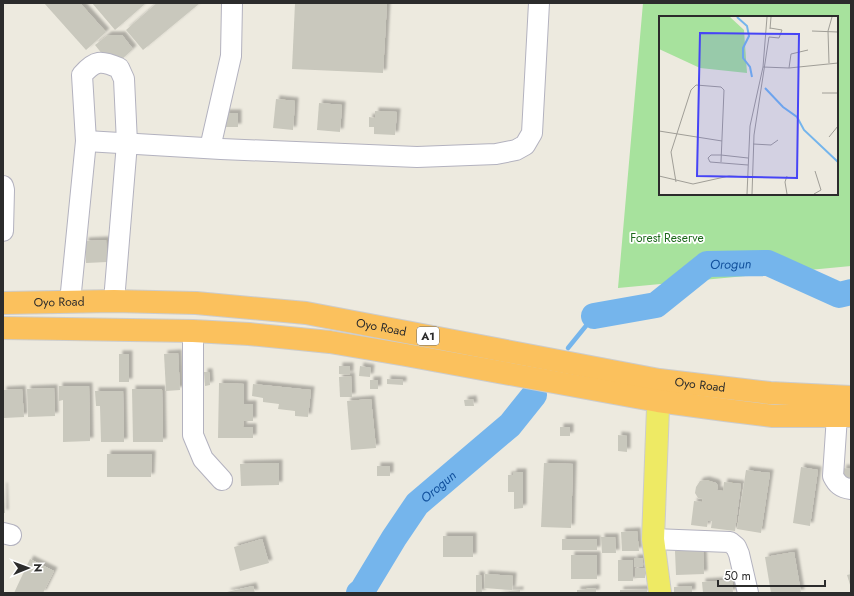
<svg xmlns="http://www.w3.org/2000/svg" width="854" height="596" viewBox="0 0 854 596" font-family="Jost,sans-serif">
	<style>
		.green { fill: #a7e29d; fill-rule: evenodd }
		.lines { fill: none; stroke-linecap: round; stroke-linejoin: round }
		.stream { stroke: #75b5ec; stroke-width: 4.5 }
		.river { stroke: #75b5ec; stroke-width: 26 }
		.building { fill: #c9c8bd; filter: url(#shadow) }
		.minor-casing { stroke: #b3b2bf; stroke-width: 22 }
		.major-casing { stroke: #ccc; stroke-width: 24 }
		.highway-casing { stroke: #ccc; stroke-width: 24 }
		.minor { stroke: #fff; stroke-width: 20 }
		.major { stroke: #eeea64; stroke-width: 22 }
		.highway { stroke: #fbc15d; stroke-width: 22 }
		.labels { text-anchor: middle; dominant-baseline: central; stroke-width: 3.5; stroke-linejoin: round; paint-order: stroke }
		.shield { fill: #fff; stroke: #6b6b6b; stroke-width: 1 }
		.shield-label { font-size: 11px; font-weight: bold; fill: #2c2c2c }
		.park-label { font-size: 12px; fill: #1d691c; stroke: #fff }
		.street-label { font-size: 12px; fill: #2c2c2c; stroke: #fff }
		.water-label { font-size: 13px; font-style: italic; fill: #11509c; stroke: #fff }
		.inset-river { fill: none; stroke: #75b5ec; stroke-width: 2 }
		.inset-road { fill: none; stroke: #a09e97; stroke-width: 1 }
		.view { fill: #4644f6; fill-opacity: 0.15; stroke: #4644f6; stroke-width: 2 }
		.inset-edge { fill: none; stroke: #2c2c2c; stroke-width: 2 }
	</style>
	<defs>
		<filter id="shadow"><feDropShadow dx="3.5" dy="-3.5" stdDeviation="1" flood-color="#0004"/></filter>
	</defs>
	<rect width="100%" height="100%" fill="#edeadf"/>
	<!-- green -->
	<path class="green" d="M643,3H851V266L618,288ZM660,17H837V194H660Z"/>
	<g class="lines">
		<!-- stream -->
		<path class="stream" d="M568,348L594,316"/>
		<!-- river -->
		<g class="river">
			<path id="s1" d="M594,316L656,305L707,264L768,263L839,295L851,292"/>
			<path id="s2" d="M359,593L362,591L394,538L417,504L510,425L534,395"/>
		</g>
	</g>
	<!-- building -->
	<g class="building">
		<path d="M44,3H80L106,32L86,50Z"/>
		<path d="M92,3H146L115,30Z"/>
		<path d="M157,3H200L143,50L126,30Z"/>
		<path d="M295,3H387L383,73L292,69Z"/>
		<path d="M108,35H122L133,49L121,60H107L95,45Z"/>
		<path d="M276,99L295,101L293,130L273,128Z"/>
		<path d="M319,103L342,105L340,132L317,130Z"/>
		<path d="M375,111L397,112L395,135L374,134V127H369V117L375,118Z"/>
		<rect x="225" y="113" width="13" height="14"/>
		<path d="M106,240L107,262L86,263L85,241Z"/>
		<path d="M178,353L180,390L166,391L164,354Z"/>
		<rect x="119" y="354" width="10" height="28"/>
		<path d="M339,366H350V375L339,374Z"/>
		<path d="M360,366L371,368L370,377L359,376Z"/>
		<path d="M204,372H209L210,385L205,386Z"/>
		<path d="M351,376L352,397H340L339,377Z"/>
		<path d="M387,379L403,380V385L387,384Z"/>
		<rect x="370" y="380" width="8" height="9"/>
		<path d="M219,383L244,384V404H253V421H244L243,427H253V438H218Z"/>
		<path d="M253,384L311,390L308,417L295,416V411L278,409L279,404L263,402V398L252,396Z"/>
		<path d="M59,386H89L90,441L63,442V400L59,401Z"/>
		<path d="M54,388L55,416L28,417L27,389Z"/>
		<path d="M22,389L24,417L4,418L3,390Z"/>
		<path d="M132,389H162L163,442H133Z"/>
		<path d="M95,391H123L124,442H101L100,406H96Z"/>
		<path d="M371,399L376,448L351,450L347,401Z"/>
		<path d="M473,399L474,406H465L464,400Z"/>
		<rect x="560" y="427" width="10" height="9"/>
		<path d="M618,435L627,436V452L618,451Z"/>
		<path d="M107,454H152L151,477H107Z"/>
		<path d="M279,463V485L241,486L240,464Z"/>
		<path d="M544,463L573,464L571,528L541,527Z"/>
		<rect x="377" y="466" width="13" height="10"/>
		<path d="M801,467L818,470L810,526L793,523Z"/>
		<path d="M843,468L851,469V481L842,480Z"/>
		<path d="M746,470L770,473L761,533L737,529Z"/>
		<path d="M513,472H523V508L514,509V492H508V475H513Z"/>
		<path d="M706,480L716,483L718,486L717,490L723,491L724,482L741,484L735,531L711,528L712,521H708L707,527L691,525L694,501L702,502L703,499L698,498L695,493L696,487L700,481Z"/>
		<path d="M3,486H4L5,513H3Z"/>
		<path d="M637,531L639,551H622L621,532Z"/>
		<rect x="443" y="536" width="30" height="21"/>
		<path d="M601,537H615L616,553H602Z"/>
		<path d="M262,539L269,563L240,571L234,547Z"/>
		<rect x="562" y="539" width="35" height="11"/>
		<path d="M685,548H703L704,574L676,575L675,551H685Z"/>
		<path d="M794,552L801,593H771L765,557Z"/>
		<rect x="571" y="555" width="26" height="24"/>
		<rect x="634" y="558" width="9" height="9"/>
		<path d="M30,559L54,571L43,593H14Z"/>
		<rect x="618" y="560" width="15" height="21"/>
		<rect x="635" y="568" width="10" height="10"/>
		<path d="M485,574L513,576L512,590L484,588Z"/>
		<path d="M851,574V588L847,575Z"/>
		<path d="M476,575H481L482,593H476Z"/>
		<path d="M732,580L733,593H703L702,582Z"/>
		<path d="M253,586L255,593H227V592Z"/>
		<path d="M692,586V593H674V587Z"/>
		<path d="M596,588V593H577V590Z"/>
		<path d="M647,589V593H620V590Z"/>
		<path d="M520,590V593H500V592Z"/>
	</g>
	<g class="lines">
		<!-- minor casing -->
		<g class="minor-casing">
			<g id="minor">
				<path d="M86,141L221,149L417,157L496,154L516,150L525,145L532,133L539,3"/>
				<path d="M210,148L231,56L232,3"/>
				<path d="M3,186L4,190L3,231"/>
				<path d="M70,302L86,141L82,75C95,60 101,60 119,68L124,79L127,143L114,301"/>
				<path d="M193,331V435L203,459L222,480"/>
				<path d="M837,416L833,476C837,484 841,488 851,489"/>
				<path d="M3,533L11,535"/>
				<path d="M653,539L730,542L736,547L739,554L748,593"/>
			</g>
		</g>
		<!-- major casing -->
		<g class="major-casing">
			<path id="major" d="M659,382L653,539L660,593"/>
		</g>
		<!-- highway casing -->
		<g class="highway-casing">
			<g id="highway">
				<path id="s3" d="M3,303L114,301L196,303L306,313L659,380L770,393L851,397"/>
				<path d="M3,328L193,331L249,334L330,342L406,355L658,401L725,410L773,416H851"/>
			</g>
		</g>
		<!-- minor -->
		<use href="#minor" class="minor"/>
		<!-- major -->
		<use href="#major" class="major"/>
		<!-- highway -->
		<use href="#highway" class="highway"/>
	</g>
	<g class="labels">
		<!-- shield labels -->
		<rect class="shield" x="417" y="327" width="22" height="18" rx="3"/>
		<g class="shield-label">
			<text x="428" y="336">A1</text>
		</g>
		<!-- park labels -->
		<g class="park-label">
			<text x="667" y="238">Forest Reserve</text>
		</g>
		<!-- street labels -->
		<g class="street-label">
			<text stroke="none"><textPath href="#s3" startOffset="56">Oyo Road</textPath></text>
			<text stroke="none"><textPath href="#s3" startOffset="380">Oyo Road</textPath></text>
			<text stroke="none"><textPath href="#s3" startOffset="704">Oyo Road</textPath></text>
		</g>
		<!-- water labels -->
		<g class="water-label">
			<text stroke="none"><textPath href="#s1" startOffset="152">Orogun</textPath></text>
			<text stroke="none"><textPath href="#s2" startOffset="134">Orogun</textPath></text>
		</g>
	</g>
	<!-- overview -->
	<g transform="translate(659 16)">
		<rect width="179" height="179" fill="#edeadf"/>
		<path d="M0,1H71L85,14L88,57L41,52L0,33Z" fill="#a7e29d"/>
		<path class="inset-river" d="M78,1L88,10L90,20L84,32V42L91,51L93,61M106,72L124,91L138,101L145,114L179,146"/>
		<path class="inset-road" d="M111,13L112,1M153,15L179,16M110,21L120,22L123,14L111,12M170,47L169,15L173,1M104,51L130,52L179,47M130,52L132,38L149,34M163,77H179M0,115L63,125M170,121L179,110M94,128L112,129L119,124M89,149L51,146L49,142L52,139H62L89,142M0,160L34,168L70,160L89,161M128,160L126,166L128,178M17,166L12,136L32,74L37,69L62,71L65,74L62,146M88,178L91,110L104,51L108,1M93,178L95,119L110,21M155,178L162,174L156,155"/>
		<path class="view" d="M41,17L140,18L138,162L38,160Z"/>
		<rect width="179" height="179" class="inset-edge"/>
	</g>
	<!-- border -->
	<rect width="854" height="596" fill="none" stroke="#2c2c2c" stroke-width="8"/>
	<!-- north arrow -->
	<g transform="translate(28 568) rotate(89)" stroke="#ffffff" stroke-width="3" paint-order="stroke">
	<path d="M0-3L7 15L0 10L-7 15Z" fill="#2c2c2c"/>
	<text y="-6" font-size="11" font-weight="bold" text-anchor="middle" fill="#2c2c2c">N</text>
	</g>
	<!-- scale -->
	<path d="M718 580v6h107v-6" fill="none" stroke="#2c2c2c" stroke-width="2"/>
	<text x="724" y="580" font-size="12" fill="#2c2c2c" stroke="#ffffff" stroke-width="3" paint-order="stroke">50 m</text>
</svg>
